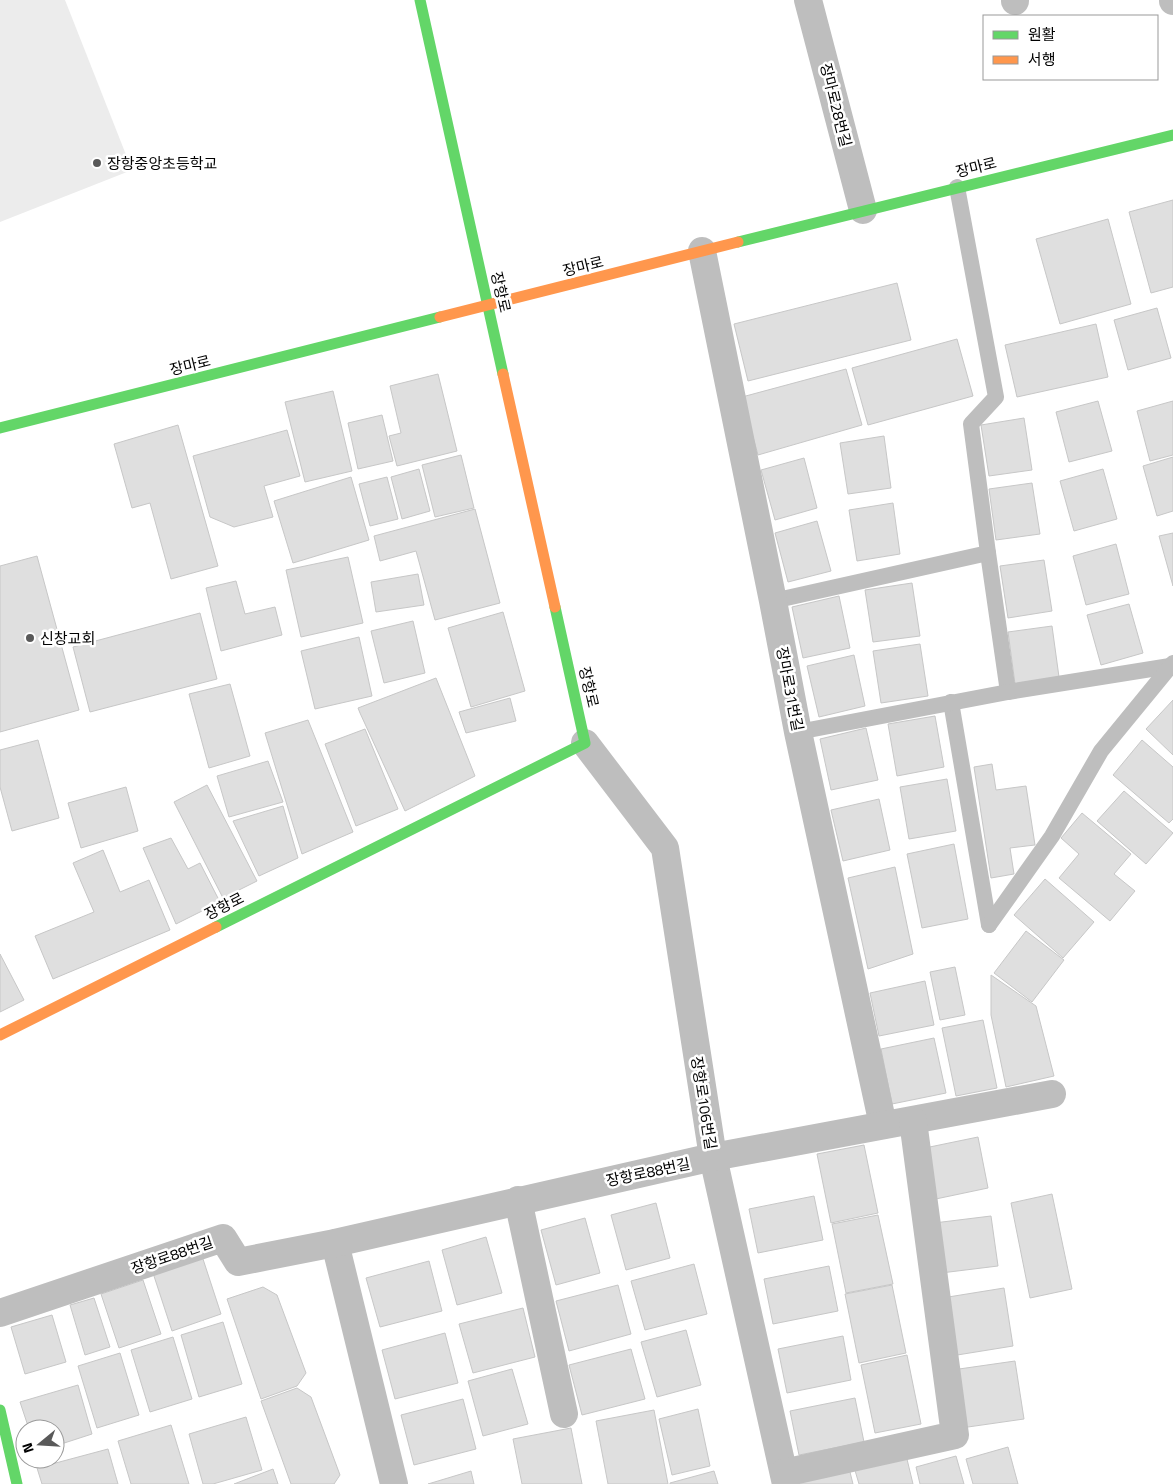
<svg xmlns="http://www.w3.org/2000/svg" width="1173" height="1484" viewBox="0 0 1173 1484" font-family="'Titillium Web','Noto Sans KR',sans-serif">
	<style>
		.green { fill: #ececec }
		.building { fill: #dfdfdf; stroke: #c7c7c7 }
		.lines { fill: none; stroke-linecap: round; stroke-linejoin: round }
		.lane { stroke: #bebebe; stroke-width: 16 }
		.street { stroke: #bebebe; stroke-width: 28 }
		.fast { stroke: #63d668; stroke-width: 11 }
		.slow { stroke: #ff974d; stroke-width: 11 }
		.poi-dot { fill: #595959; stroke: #fff; stroke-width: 2 }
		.labels { text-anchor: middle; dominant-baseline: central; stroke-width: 5; stroke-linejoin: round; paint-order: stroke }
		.street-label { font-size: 15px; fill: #000; stroke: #fff }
		.poi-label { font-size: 15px; fill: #000; stroke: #fff; text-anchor: start }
	</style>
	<rect width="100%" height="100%" fill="#fff"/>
	<!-- green -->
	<path class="green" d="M0,0H65L132,170L0,222Z"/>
	<!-- building -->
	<g class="building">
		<path d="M1173,200V287L1151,293L1129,212Z"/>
		<path d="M1108,219L1131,304L1060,324L1036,239Z"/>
		<path d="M897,283L911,340L748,381L734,324Z"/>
		<path d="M1157,308L1171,358L1128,370L1114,320Z"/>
		<path d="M1096,324L1108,377L1017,397L1005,345Z"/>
		<path d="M957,339L973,396L868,425L852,368Z"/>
		<path d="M846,369L862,425L758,455L742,397Z"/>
		<path d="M438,374L457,451L397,466L389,436L401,433L390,386Z"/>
		<path d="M333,391L352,471L305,482L285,402Z"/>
		<path d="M1098,401L1112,451L1069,462L1056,412Z"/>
		<path d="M1173,401V455L1150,461L1137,411Z"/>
		<path d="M382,415L393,461L358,469L348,423Z"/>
		<path d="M1024,418L1032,470L989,476L981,425Z"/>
		<path d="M178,425L218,566L171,579L150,503L132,508L114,444Z"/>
		<path d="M287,430L300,476L264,486L273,517L234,527L210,517L193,456Z"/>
		<path d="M884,436L891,488L848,494L840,443Z"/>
		<path d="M461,455L474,508L435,517L422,465Z"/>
		<path d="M1173,457V511L1157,516L1143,466Z"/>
		<path d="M804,458L817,508L775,520L761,470Z"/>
		<path d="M419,469L430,511L402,519L391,477Z"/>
		<path d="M1103,469L1117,519L1074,531L1060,481Z"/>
		<path d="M351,477L369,540L293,563L274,501Z"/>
		<path d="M387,477L398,519L370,526L359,484Z"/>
		<path d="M1032,483L1040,534L996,540L989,489Z"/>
		<path d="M893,503L900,554L857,561L849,510Z"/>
		<path d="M475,509L500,603L435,620L416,551L380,561L374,536Z"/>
		<path d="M817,521L831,571L788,582L775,533Z"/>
		<path d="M1173,533V586L1159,536Z"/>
		<path d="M1116,544L1129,594L1086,605L1073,556Z"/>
		<path d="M37,556L79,710L0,732V566Z"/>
		<path d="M348,557L363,623L301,637L286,570Z"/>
		<path d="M1044,560L1052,611L1008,618L1000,566Z"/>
		<path d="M418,574L424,605L376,612L371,582Z"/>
		<path d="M236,581L245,614L275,607L282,635L221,651L206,588Z"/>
		<path d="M912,583L920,636L873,642L865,590Z"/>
		<path d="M839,596L850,648L803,658L792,607Z"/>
		<path d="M1129,604L1143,653L1101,665L1087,615Z"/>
		<path d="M503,612L525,691L471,707L448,628Z"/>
		<path d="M200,613L217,679L90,712L73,647Z"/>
		<path d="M413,621L425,673L384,683L371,631Z"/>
		<path d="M1052,626L1059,677L1015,684L1008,632Z"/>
		<path d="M359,637L372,696L315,709L301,651Z"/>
		<path d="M920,644L928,696L881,703L873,651Z"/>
		<path d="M854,655L865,706L819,717L807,666Z"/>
		<path d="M436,678L475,776L405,811L360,713L358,708Z"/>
		<path d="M230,684L250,756L209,768L189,694Z"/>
		<path d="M510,698L516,721L466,733L459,712Z"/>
		<path d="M1173,700V755L1146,729Z"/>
		<path d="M935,716L944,767L897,776L888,724Z"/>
		<path d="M308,720L353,832L302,854L265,733Z"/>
		<path d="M866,728L878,780L831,790L820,739Z"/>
		<path d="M365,729L398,809L356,826L325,744Z"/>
		<path d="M38,740L59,818L12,831L0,787V750Z"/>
		<path d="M1142,740L1173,767V819L1169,823L1113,775Z"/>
		<path d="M268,761L283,802L229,817L217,776Z"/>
		<path d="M992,764L996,790L1026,786L1035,845L1010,848L1014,874L991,878L974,767Z"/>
		<path d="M947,779L956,831L909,839L900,787Z"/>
		<path d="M207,785L257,881L223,898L174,802Z"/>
		<path d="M126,787L138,831L81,848L68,803Z"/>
		<path d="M1124,791L1173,833L1146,864L1097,821Z"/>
		<path d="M879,799L890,850L843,861L831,810Z"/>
		<path d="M283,806L298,858L259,876L233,821Z"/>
		<path d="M1082,813L1131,854L1114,874L1135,891L1110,921L1059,878L1079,854L1061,838Z"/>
		<path d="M171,838L188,869L200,863L220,902L176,924L143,848Z"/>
		<path d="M954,844L968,919L922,928L907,854Z"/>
		<path d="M103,850L120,892L149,880L170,930L53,979L35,936L94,912L73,863Z"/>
		<path d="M895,867L913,954L868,969L848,878Z"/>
		<path d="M1045,879L1094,922L1063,958L1014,915Z"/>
		<path d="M1026,931L1064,960L1032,1002L994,973Z"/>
		<path d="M0,954L24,1000L0,1012Z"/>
		<path d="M955,967L965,1015L940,1020L930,972Z"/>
		<path d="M991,975L1036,1006L1054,1076L1006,1087L991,1015Z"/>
		<path d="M925,981L934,1025L879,1036L870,993Z"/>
		<path d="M983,1020L997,1088L956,1096L942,1028Z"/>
		<path d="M934,1038L946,1093L892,1104L881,1049Z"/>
		<path d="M978,1137L988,1188L931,1200L920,1149Z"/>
		<path d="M864,1145L878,1213L831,1223L817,1154Z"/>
		<path d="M1052,1194L1072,1289L1030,1298L1011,1203Z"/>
		<path d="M814,1196L823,1240L758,1253L749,1209Z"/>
		<path d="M656,1203L670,1258L626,1270L611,1215Z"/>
		<path d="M878,1215L893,1284L846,1293L832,1224Z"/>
		<path d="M991,1216L998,1266L941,1273L934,1223Z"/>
		<path d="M585,1218L600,1273L556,1285L541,1230Z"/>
		<path d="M486,1237L502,1293L457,1305L442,1250Z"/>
		<path d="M202,1256L221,1314L172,1331L153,1273Z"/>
		<path d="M429,1261L442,1311L380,1327L366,1278Z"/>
		<path d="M694,1264L707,1314L645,1330L631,1281Z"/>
		<path d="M829,1266L838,1311L773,1324L764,1279Z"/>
		<path d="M143,1280L161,1334L119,1348L101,1294Z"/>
		<path d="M618,1285L631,1334L569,1351L556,1301Z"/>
		<path d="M892,1285L906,1353L859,1363L845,1294Z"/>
		<path d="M263,1287L277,1295L306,1373L297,1386L261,1399L227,1299Z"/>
		<path d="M1004,1288L1013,1346L951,1356L942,1298Z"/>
		<path d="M94,1298L110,1347L85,1355L70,1305Z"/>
		<path d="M523,1308L535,1357L473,1373L459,1324Z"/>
		<path d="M52,1315L66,1362L25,1374L11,1327Z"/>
		<path d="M223,1322L242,1384L199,1397L181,1335Z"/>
		<path d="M686,1330L701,1385L657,1397L641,1342Z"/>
		<path d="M445,1333L458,1383L395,1399L382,1350Z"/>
		<path d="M843,1336L851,1380L787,1393L778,1349Z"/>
		<path d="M173,1337L192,1399L150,1412L131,1350Z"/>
		<path d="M631,1349L645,1399L582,1415L569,1365Z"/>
		<path d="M120,1353L139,1415L97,1428L78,1366Z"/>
		<path d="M907,1355L921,1424L875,1433L861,1365Z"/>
		<path d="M1015,1361L1024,1419L961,1428L952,1370Z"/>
		<path d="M512,1369L528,1424L483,1436L468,1381Z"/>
		<path d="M78,1385L92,1434L55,1446V1429H29L20,1402Z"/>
		<path d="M297,1388L311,1397L340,1475L334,1484H291L261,1401Z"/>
		<path d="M855,1398L864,1442L799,1455L790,1411Z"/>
		<path d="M463,1399L476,1449L414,1465L401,1415Z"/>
		<path d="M698,1409L710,1466L672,1475L659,1419Z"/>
		<path d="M654,1410L668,1484H608L596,1421Z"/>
		<path d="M246,1417L262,1470L213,1484H203L189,1434Z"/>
		<path d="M171,1425L189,1484H131L118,1441Z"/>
		<path d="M571,1428L582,1484H522L513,1439Z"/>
		<path d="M1008,1447L1018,1484H973L966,1459Z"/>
		<path d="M108,1449L118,1484H42L37,1468Z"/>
		<path d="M906,1455L913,1484H859L854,1467Z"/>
		<path d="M956,1456L964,1484H920L916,1467Z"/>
		<path d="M849,1468L853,1484H799V1481Z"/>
		<path d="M273,1469L278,1484H234Z"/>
		<path d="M471,1471L474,1484H428Z"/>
		<path d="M714,1471L718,1484H670V1483Z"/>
	</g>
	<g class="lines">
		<!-- lane -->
		<g class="lane">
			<path d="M988,553L1008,692L1170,666"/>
			<path d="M773,601L988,553L971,424L996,397L957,187"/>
			<path d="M951,702L989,925"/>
			<path d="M798,732L1008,692"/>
			<path d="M989,925L1052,836L1101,751L1173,663"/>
		</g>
		<!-- street -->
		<g class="street">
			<path d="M808,0L863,210"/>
			<path d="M1015,0V1"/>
			<path d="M1173,0V1"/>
			<path d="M702,251L773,601L798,732L883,1125"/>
			<path d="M585,743L665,848L713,1157L786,1484"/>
			<path d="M518,1200L564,1414"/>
			<path d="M335,1243L394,1484"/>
			<path d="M0,1313L223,1238L238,1262L335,1243L713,1157L1052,1094"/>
			<path d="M784,1473L955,1435L913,1121"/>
		</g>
		<!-- fast -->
		<g class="fast">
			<path d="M420,0L503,374"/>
			<path d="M738,242L1173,135"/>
			<path d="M0,428L440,317"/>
			<path d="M216,927L585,743L555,607"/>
			<path d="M0,1410L17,1484"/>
		</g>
		<!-- slow -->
		<g class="slow">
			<path d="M440,317L738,242"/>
			<path d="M503,374L555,607"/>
			<path d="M0,1035L216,927"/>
		</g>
	</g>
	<!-- markers -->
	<g class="poi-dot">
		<circle cx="97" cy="163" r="5"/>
		<circle cx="30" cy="638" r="5"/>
	</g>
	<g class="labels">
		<!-- street labels -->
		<g class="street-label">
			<text transform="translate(836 105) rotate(76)">장마로28번길</text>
			<text transform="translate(976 167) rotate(-14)">장마로</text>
			<text transform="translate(583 266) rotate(-14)">장마로</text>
			<text transform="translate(501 292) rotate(77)">장항로</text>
			<text transform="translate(190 365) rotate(-14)">장마로</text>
			<text transform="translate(589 687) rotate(77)">장항로</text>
			<text transform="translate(790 689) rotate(79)">장마로31번길</text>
			<text transform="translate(224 906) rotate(-27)">장항로</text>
			<text transform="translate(704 1103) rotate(81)">장항로106번길</text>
			<text transform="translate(648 1172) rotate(-12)">장항로88번길</text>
			<text transform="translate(172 1255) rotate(-19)">장항로88번길</text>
		</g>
		<!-- poi labels -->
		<g class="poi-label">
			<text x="107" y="163">장항중앙초등학교</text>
			<text x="40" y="638">신창교회</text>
		</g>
	</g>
	<!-- legend -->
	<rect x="983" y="15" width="175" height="65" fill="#ffffff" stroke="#999999"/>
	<rect x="993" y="31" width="25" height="8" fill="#63d668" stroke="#999999"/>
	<text x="1028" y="40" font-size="15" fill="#000000">원활</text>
	<rect x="993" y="56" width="25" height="8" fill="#ff974d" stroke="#999999"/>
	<text x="1028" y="65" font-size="15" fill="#000000">서행</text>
	<!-- north arrow -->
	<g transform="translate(40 1444) rotate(252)"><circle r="24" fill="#ffffff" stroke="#999999"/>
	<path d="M0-4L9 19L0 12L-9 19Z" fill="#595959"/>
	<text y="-8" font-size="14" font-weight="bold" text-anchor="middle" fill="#000000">N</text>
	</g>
</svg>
